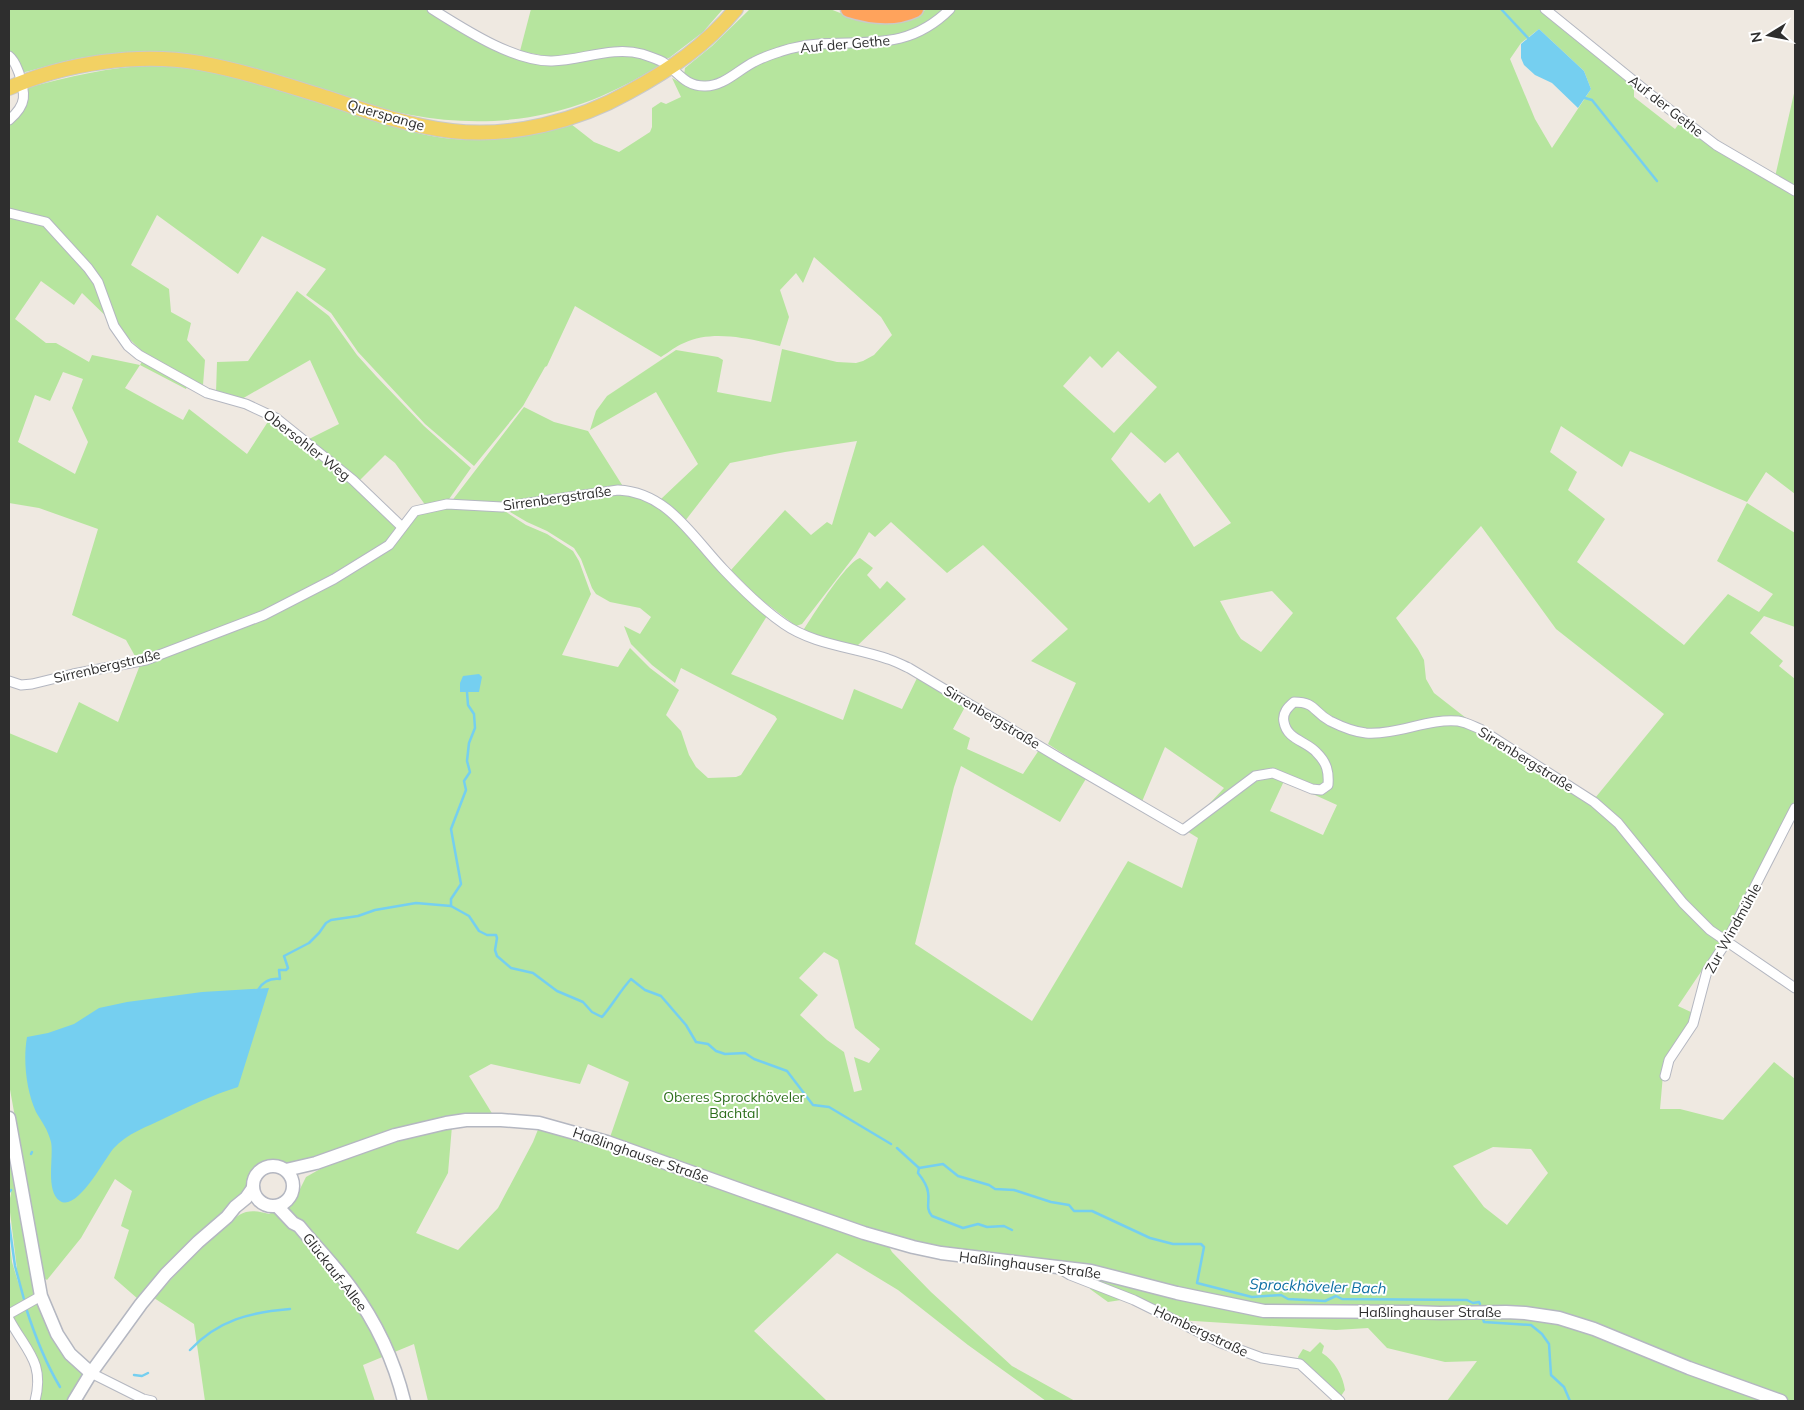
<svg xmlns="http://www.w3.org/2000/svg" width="1804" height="1410" viewBox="0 0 1804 1410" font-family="Mulish,sans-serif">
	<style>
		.green { fill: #b6e59e; fill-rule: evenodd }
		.water { fill: #75cff0 }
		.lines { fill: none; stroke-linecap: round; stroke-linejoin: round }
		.stream { stroke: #75cff0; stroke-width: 2.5 }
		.street-casing { stroke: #b4b7c1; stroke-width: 11 }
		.secondary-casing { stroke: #b4b7c1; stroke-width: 15 }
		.primary-casing { stroke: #c9c9c9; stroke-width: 16 }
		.highway-casing { stroke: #c9c9c9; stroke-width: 19 }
		.street { stroke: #fff; stroke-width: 9 }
		.secondary { stroke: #fff; stroke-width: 12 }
		.primary { stroke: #f2d163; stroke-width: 14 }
		.highway { stroke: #ffa35c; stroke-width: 16 }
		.labels { text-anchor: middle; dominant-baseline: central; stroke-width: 4; stroke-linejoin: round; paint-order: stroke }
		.street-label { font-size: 14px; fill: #2e2e2e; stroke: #fff }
		.park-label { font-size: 14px; fill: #2c6e1b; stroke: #fff }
		.water-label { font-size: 15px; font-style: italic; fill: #0d6fa3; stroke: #fff }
	</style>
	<rect width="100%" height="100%" fill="#efe9e1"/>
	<!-- green -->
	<g class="green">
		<path d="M9,9H429L493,46L549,63L626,53L643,57L660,66C638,78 615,91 592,100C509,132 427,125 345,98C290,81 239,59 181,54C150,52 118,52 87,57C65,60 43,68 21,73L9,55Z"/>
		<path d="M531,9H723L703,32L669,58L579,55L550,57L520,51Z"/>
		<path d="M750,9H830L853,18L897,21L928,9H945L935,19L901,36L811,42L716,82L691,81L684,75L685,68L712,46Z"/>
		<path d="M953,9H1540L1634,83V97L1675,129L1681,121L1795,194V494L1766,472L1747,502L1630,451L1622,467L1561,426L1550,452L1577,472L1568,490L1605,519L1577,562L1684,645L1728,594L1759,612L1773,594L1717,561L1747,503L1795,533V627L1764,616L1750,633L1783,661L1779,666L1795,679V803L1729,930L1678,1006L1693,1013L1692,1022L1664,1063L1660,1109H1680L1723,1120L1774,1062L1795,1079V1401H1447L1477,1361L1445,1362L1387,1348L1368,1328L1336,1330L1179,1320L1134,1298L1108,1302L1090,1289L1094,1269L887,1243L892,1252L931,1292L1012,1366L1075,1401H1046L968,1345L898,1290L837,1253L754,1331L827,1401H428L414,1344L363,1365L375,1401H205L194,1324L154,1298C170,1281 226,1217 246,1212C254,1210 261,1212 269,1214L295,1199L306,1177L329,1164L357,1153L452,1126L448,1173L416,1233L458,1250L498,1208L533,1142L539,1127L607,1146L629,1082L588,1064L580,1084L491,1064L469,1076L493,1115L446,1116L396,1130L294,1166L271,1161L264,1162L257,1165L251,1172L246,1188L243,1194L195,1238L138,1299L114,1278L129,1230L121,1226L132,1191L115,1179L81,1238L47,1280L44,1278L9,1084V733L57,753L79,702L118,722L140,665L126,640L72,615L98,529L39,508L9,503V123L16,117L27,104L26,88C78,75 132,60 186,68C239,75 295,93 346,110C378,121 411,134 444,138C488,144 529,134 571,124L594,142L619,152L650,132L652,127V108L661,102L666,104L681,97L672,78L690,88L713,89L761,62L786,53L811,47H867L905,42L934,26ZM1539,29L1584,71L1591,89L1552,148L1535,119L1510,59L1521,43ZM157,215L238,274L262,236L326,269L306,295L331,313L358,352L425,424L474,466L523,406L545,367L547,366L575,306L661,357C669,352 676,346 684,343C713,329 751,339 780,346L789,317L780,290L796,273L803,283L814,257L881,317L892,335L874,355L863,361L856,363L837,362L782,349L771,402L717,392L723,360L718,357L676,350L607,396L596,411L590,430L656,392L698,464L661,499L685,521L730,463L785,452L857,441L832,525L827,522L811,535L785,510L731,570L759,598L796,626L802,624L856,554L869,532L875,537L891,522L947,573L983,545L1068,629L1031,661L1076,683L1048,744L1141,804L1165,747L1224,788L1185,830L1198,838L1182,888L1128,861L1032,1021L915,944L954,787L961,766L1060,822L1087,777L1039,750L1023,774L967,749L970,738L953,729L966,705L918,676L902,709L854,689L843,720L731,674L767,616C750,600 732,585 716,568C686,536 669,501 622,492L505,509L527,522L547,531L574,548L581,559L592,588L596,594L610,602L640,608L651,617L640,634L624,626L631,644L652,665L675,683L681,668L775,716L777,719L741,775L736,777L708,778L696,767L689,755L681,731L666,715L679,690L650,668L630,648L618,667L562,655L591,594L579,561L573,551L547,534L526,525L503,510L446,506L417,512L391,546L401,528L315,450L271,417L247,454L189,409L183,420L125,388L140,365L186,389L189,381L203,385L205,360L187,340L191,323L171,312L169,289L131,265ZM41,281L74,305L82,293L146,355L140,365L92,355L89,362L56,343H46L15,319ZM1118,351L1157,387L1114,433L1063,386L1090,356L1102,368ZM63,372L83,379L72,408L88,442L75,474L18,442L35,395L50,401ZM1131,432L1165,463L1178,452L1231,523L1194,547L1160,493L1149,503L1111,459ZM1481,526L1556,629L1664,714L1591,803L1480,731L1456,724H1443L1455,718H1466L1434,693L1426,679L1424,660L1418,649L1396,618ZM1272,591L1293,613L1261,652L1241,639L1237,633L1220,601ZM1284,781L1337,805L1323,835L1270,811ZM824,952L838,960L855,1028L880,1049L869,1063L854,1057L862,1090L854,1092L844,1052L827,1040L800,1015L818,995L799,978ZM1493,1147L1531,1149L1548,1173L1507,1225L1484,1207L1453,1166Z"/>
		<path d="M1795,89V189L1775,177Z"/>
		<path d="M297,291L329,316L357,355L376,376L424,426L471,468L447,502L426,506L395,463L385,455L357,483L307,440L339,424L310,360L240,400L216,393L217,362L248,361Z"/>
		<path d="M524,407L554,422L588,431L624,488L502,505L451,502Z"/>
		<path d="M860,558L873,568L867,575L880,589L887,581L906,599L857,646L842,644L803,631C811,618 847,561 860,558Z"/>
		<path d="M9,1140L37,1288L33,1295L9,1309V1237L12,1262L19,1285L9,1204C9,1199 12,1194 11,1189H9Z"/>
		<path d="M37,1303L84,1374L67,1401H37L41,1385L14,1319V1317L21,1311Z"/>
		<path d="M1320,1342L1324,1346L1322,1353C1335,1361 1343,1376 1345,1390L1341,1396L1300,1362L1298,1357L1303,1349L1310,1352Z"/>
	</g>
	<!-- water -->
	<g class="water">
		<path d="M1539,29L1584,71L1591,89L1578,108L1552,83L1535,75L1524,65L1521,58V44Z"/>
		<path d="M479,674L482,677L479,692H460V683L463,676Z"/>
		<path d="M269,988L238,1087C212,1095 190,1106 165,1118C147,1127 127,1133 113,1149C104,1160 77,1212 60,1201C45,1191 54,1157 51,1142C48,1130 42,1122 36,1112C26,1090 23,1060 27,1037L48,1033L74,1024L99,1008L127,1002L202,992Z"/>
	</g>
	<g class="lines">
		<!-- stream -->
		<g class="stream">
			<path d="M1501,9L1528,38"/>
			<path d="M1585,98L1592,100L1657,181"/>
			<path d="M451,906V899L461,884L451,829L466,790L464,781L470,772L467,761L469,743L475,728L474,714L468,705L467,692"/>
			<path d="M258,990C263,981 270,978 280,979L279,970H286L288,968L284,956L309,943L319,933L326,923L331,920L358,916L375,910L416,903L451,906L469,916L479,931L487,935H496L497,938L495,950L497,956L511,968L533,973L557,991L583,1002L592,1012L602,1017C613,1004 620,991 631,979L645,990L661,996L686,1025L696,1042L708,1044L716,1051L725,1054L745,1053L754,1059L787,1071L813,1105L829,1107L891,1144"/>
			<path d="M897,1148L919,1168L943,1164L958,1176L989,1185L995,1189L1014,1190L1051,1202L1069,1205L1074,1211H1092L1150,1238L1173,1244H1201L1204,1247L1197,1283L1252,1297L1281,1295L1288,1299L1325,1301L1336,1296L1342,1299L1467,1300L1473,1303L1479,1302L1480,1304"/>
			<path d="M31,1154L32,1152"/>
			<path d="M919,1168L918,1173C922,1178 927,1185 928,1192C930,1201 925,1208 932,1216L963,1228L978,1224L987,1227L1004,1226L1012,1230"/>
			<path d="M9,1192L11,1190"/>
			<path d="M9,1223L15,1266L25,1303"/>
			<path d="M26,1308C35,1336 45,1362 60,1387"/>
			<path d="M1483,1319L1484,1322L1531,1325L1542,1334L1549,1344L1551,1375L1564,1387L1570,1401"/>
			<path d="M190,1350C218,1320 251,1312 290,1309"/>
			<path d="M134,1375L142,1376L148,1373"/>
		</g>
		<!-- street casing -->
		<g class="street-casing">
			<g id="street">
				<path d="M432,9C464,29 514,62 552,61C582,60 613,46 642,54C648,56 657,59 663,62C678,71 684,86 704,86C723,87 738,70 754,62C763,57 773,54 782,51C844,31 897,62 950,9"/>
				<path d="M1545,9L1661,103L1716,145L1795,191"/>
				<path d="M9,56C15,61 16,66 19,73C25,94 28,104 9,120"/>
				<path d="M9,213L46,222L88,268L98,282L114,326L128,346L139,355L207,393L246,404L276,418L353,480L402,527"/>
				<path d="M9,681L21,685L32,684L73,674L146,660L264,615L334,579L389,545L415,511L447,504L502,507L618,490C668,492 693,538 724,570C742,589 762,609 784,624C814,645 854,647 888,659C895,661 902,665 909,668L1066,762L1183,830L1255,776L1273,773L1312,789L1321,790L1328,785C1329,772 1327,763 1317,753C1307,741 1287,740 1284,722C1282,713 1288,707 1294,702C1316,702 1313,712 1330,721C1340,726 1355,732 1366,733C1397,735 1429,718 1458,721C1465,722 1473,726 1480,729L1594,802L1618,823L1683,903L1710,930L1795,988"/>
				<path d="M1665,1076L1669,1060L1693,1024L1707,971L1727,941L1795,808"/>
				<path d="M1060,1269L1070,1275L1134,1300L1221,1343L1262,1358L1300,1364L1340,1401"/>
				<path d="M9,1314L41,1296"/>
				<path d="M9,1319C26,1351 45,1362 35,1401"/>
				<path d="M91,1373L143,1399L152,1401"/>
			</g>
		</g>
		<!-- secondary casing -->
		<g class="secondary-casing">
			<g id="secondary">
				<path d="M9,1118L41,1296L57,1334L70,1354L91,1373"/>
				<circle cx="273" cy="1186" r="20"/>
				<path d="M286,1170L316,1163L395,1135L446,1123L466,1120H501L539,1123L607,1142L755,1195L864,1233L913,1247L941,1253L1091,1271L1177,1293L1264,1311L1411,1312L1440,1313L1506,1312L1525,1313L1559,1318L1594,1329L1689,1368L1781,1401"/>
				<path d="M277,1206L293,1223L299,1226C316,1247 335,1266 351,1288C376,1322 394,1360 404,1401"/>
				<path d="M74,1401L91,1373L141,1304L166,1274L198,1242L227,1217L235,1207L246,1198L253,1188"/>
			</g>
		</g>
		<!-- primary casing -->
		<g class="primary-casing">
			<path id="primary" d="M9,88C65,63 139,52 200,63C244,71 286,85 328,98C369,112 409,126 452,131C511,138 578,121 629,92C671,69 705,46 736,9"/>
		</g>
		<!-- highway casing -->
		<g class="highway-casing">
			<path id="highway" d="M849,9C871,16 894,19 915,9"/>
		</g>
		<!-- street -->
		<use href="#street" class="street"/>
		<!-- secondary -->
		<use href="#secondary" class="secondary"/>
		<!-- primary -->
		<use href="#primary" class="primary"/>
		<!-- highway -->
		<use href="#highway" class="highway"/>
	</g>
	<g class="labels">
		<!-- street labels -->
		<g class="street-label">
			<text transform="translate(845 44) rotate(-5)">Auf der Gethe</text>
			<text transform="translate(1666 106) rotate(38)">Auf der Gethe</text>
			<text transform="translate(386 115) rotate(16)">Querspange</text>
			<text transform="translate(307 445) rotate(38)">Obersohler Weg</text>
			<text transform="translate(557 498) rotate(-8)">Sirrenbergstraße</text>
			<text transform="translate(107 666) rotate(-13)">Sirrenbergstraße</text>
			<text transform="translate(992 717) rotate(31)">Sirrenbergstraße</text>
			<text transform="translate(1526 759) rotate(32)">Sirrenbergstraße</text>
			<text transform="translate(1733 928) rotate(-61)">Zur Windmühle</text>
			<text transform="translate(641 1155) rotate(19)">Haßlinghauser Straße</text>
			<text transform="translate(1030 1265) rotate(7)">Haßlinghauser Straße</text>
			<text transform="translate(335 1272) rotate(52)">Glückauf-Allee</text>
			<text x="1430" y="1312">Haßlinghauser Straße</text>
			<text transform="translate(1201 1331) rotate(25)">Hombergstraße</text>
		</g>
		<!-- park labels -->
		<g class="park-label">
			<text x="734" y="1097">Oberes Sprockhöveler<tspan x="734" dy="16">Bachtal</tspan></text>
		</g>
		<!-- water labels -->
		<g class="water-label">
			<text transform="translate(1318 1286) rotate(2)">Sprockhöveler Bach</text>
		</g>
	</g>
	<!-- border -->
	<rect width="1804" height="1410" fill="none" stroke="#2e2e2e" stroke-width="20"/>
	<!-- north arrow -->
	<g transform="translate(1769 35) rotate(260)" stroke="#ffffff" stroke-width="4" paint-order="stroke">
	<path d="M0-4L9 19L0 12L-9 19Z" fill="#2e2e2e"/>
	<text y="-8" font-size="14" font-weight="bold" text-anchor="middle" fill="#2e2e2e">N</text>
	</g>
</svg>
